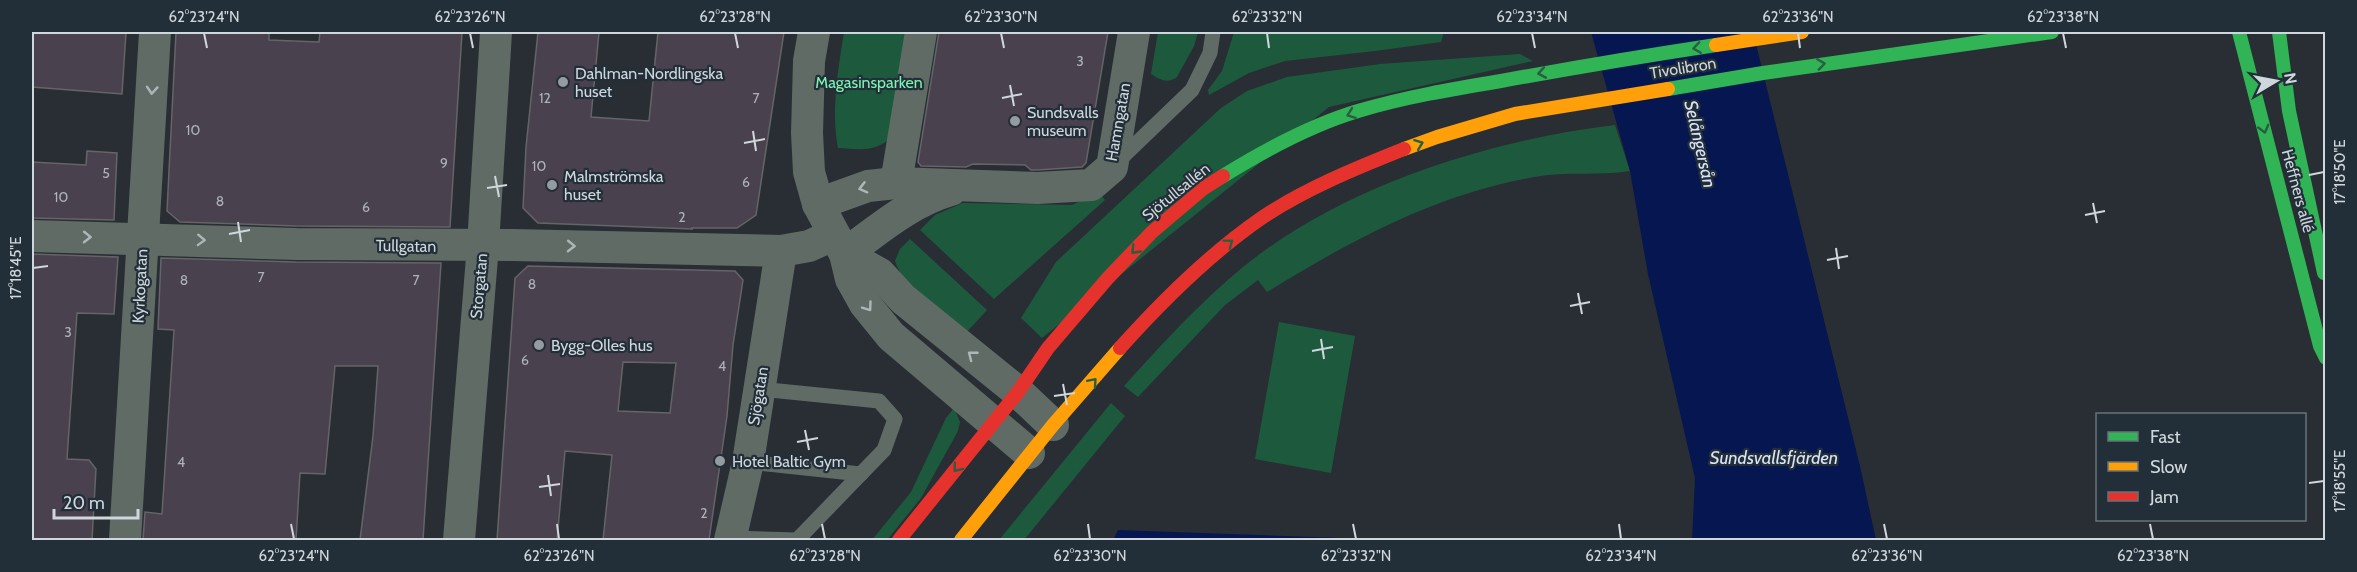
<svg xmlns="http://www.w3.org/2000/svg" width="2357" height="572" viewBox="0 0 2357 572" font-family="Cabin,sans-serif">
	<style>
		.green { fill: #1d5a3d }
		.water { fill: #061650 }
		.building { fill: #4a414e; stroke: #646469; stroke-width: 1.5; fill-rule: evenodd }
		.lines { fill: none; stroke-linecap: round; stroke-linejoin: round }
		.lane { stroke: #606b65; stroke-width: 15 }
		.street { stroke: #606b65; stroke-width: 32 }
		.fast { stroke: #30b455; stroke-width: 14 }
		.slow { stroke: #ff9f0a; stroke-width: 14 }
		.jam { stroke: #e5322d; stroke-width: 14 }
		.oneway { stroke: #285e42 }
		.oneway2 { stroke: #aeb7b8 }
		.ticks { fill: none; stroke: #cfd7dc; stroke-width: 2 }
		.poi-dot { fill: #959ca1; stroke: #232f38; stroke-width: 2 }
		.labels { text-anchor: middle; dominant-baseline: central; stroke-width: 4.5; stroke-linejoin: round; paint-order: stroke }
		.number-label { font-size: 14px; fill: #aeb2b8 }
		.street-label { font-size: 16px; fill: #cfd7dc; stroke: #232f38 }
		.poi-label { font-size: 16px; fill: #cfd7dc; stroke: #232f38; text-anchor: start }
		.park-label { font-size: 16px; fill: #7cf5b1; stroke: #232f38 }
		.water-label { font-size: 18px; font-style: italic; fill: #dae3f7; stroke: #232f38 }
		.neatline { fill: none; stroke: #cfd7dc; stroke-width: 2 }
		.ticks-label { font-size: 15px; text-anchor: middle; fill: #cfd7dc }
	</style>
	<rect width="100%" height="100%" fill="#282e33"/>
	<!-- green -->
	<g class="green">
		<path d="M844,32H909L892,137C874,153 860,149 838,148C831,109 838,71 844,32Z"/>
		<path d="M1158,32H1198L1194,46L1177,77C1168,84 1160,80 1151,74Z"/>
		<path d="M1234,32H1444L1441,42L1375,51L1285,61L1249,73L1209,95L1208,90L1222,71Z"/>
		<path d="M1520,54L1533,61L1329,107L1042,338L1021,318L1056,262L1221,108L1247,91L1287,77L1380,64Z"/>
		<path d="M1615,125L1630,171C1598,176 1566,171 1534,177C1434,195 1352,240 1267,292L1258,280L1225,305L1138,397L1124,386C1162,344 1199,303 1243,267C1343,186 1489,140 1615,125Z"/>
		<path d="M1099,192L1105,200L994,299L920,230L935,215L963,203L1072,205Z"/>
		<path d="M910,239L987,310L964,335C937,313 907,295 895,261L900,249Z"/>
		<path d="M1279,322L1355,336L1331,473L1255,459Z"/>
		<path d="M1111,403L1125,416L1024,540H999Z"/>
		<path d="M954,408L960,422L958,431L921,498L887,540H872L911,492L946,418Z"/>
	</g>
	<!-- water -->
	<g class="water">
		<path d="M1591,32H1753L1860,466L1876,540H1692L1695,478L1648,274L1630,171Z"/>
		<path d="M1118,530L1400,540H1113Z"/>
	</g>
	<!-- building -->
	<g class="building">
		<path d="M32,32H126L122,94L32,87Z"/>
		<path d="M176,32H269V40L319,42L320,32H462L450,227L296,226L180,222L167,211Z"/>
		<path d="M538,32H599L591,117L649,121L658,32H784L756,215L737,228H691L693,229L538,223L523,208L526,147Z"/>
		<path d="M939,32H1108L1086,163L1082,167L1037,170H1031L1025,165L973,164L966,167L921,166L918,162Z"/>
		<path d="M87,151L117,153L114,220L32,218V162L86,165Z"/>
		<path d="M32,254L118,257L114,314L77,313L67,459L89,460L96,469L92,540H32Z"/>
		<path d="M161,258L296,262L441,263L423,540H360L373,436L378,366H335L325,474L300,473L296,540H143L145,512L162,514L174,330L158,329Z"/>
		<path d="M528,266L735,271L743,280L733,345L727,416L709,540H603L612,455L565,451L557,540H497L515,278ZM623,362L676,363L670,413L618,411Z"/>
	</g>
	<g class="lines">
		<!-- lane -->
		<g class="lane">
			<path d="M1116,163L1192,90L1210,53L1213,32"/>
			<path d="M748,462L861,474"/>
			<path d="M731,538L797,540L884,450L895,419L879,401L759,389"/>
		</g>
		<!-- street -->
		<g class="street">
			<path d="M814,32L809,61L807,133L809,172L818,204L845,254L851,279L865,304L891,336L1029,453"/>
			<path d="M896,183L921,32"/>
			<path d="M818,204L868,186L896,183L1037,188L1091,185L1112,167L1134,32"/>
			<path d="M32,236L296,244L513,245L781,251L809,246L833,235"/>
			<path d="M845,254L880,274L903,299L1018,392L1053,425"/>
			<path d="M845,254C879,229 910,202 951,190"/>
			<path d="M125,540L155,32"/>
			<path d="M459,540L483,245L496,32"/>
			<path d="M730,540L748,462L781,251"/>
		</g>
		<!-- fast -->
		<g class="fast">
			<path d="M2239,32L2320,346L2326,358"/>
			<path d="M2279,32L2289,111L2324,273"/>
			<path d="M1668,89L1763,73L2052,32"/>
			<path d="M1223,176C1265,150 1311,125 1358,111C1405,97 1453,89 1501,81C1572,68 1644,56 1716,45"/>
		</g>
		<!-- slow -->
		<g class="slow">
			<path d="M1716,45L1802,32"/>
			<path d="M1404,149L1437,137L1515,114L1668,89"/>
			<path d="M961,540L1053,425L1120,348"/>
		</g>
		<!-- jam -->
		<g class="jam">
			<path d="M1120,348C1163,300 1209,254 1263,217C1305,189 1356,168 1404,149"/>
			<path d="M899,540L1018,392L1048,348L1107,279L1152,232L1204,188L1223,176"/>
		</g>
	</g>
	<!-- one-way arrows -->
	<defs><path id="oneway-chevron" d="M-2-3.5L2.5 0L-2 3.5" fill="none" stroke-width="1.6" stroke-linecap="round" stroke-linejoin="round" transform="scale(1.5)"/></defs>
	<g class="oneway">
		<use href="#oneway-chevron" transform="translate(1697 48) rotate(172)"/>
		<use href="#oneway-chevron" transform="translate(1821 64) rotate(-8)"/>
		<use href="#oneway-chevron" transform="translate(1542 73) rotate(170)"/>
		<use href="#oneway-chevron" transform="translate(1351 114) rotate(160)"/>
		<use href="#oneway-chevron" transform="translate(2264 129) rotate(75)"/>
		<use href="#oneway-chevron" transform="translate(1419 144) rotate(-21)"/>
		<use href="#oneway-chevron" transform="translate(1229 243) rotate(-37)"/>
		<use href="#oneway-chevron" transform="translate(1135 250) rotate(134)"/>
		<use href="#oneway-chevron" transform="translate(1093 382) rotate(-49)"/>
		<use href="#oneway-chevron" transform="translate(957 468) rotate(128)"/>
	</g>
	<g class="oneway2">
		<use href="#oneway-chevron" transform="translate(152 90) rotate(94)"/>
		<use href="#oneway-chevron" transform="translate(863 188) rotate(165)"/>
		<use href="#oneway-chevron" transform="translate(87 237) rotate(1)"/>
		<use href="#oneway-chevron" transform="translate(201 240) rotate(2)"/>
		<use href="#oneway-chevron" transform="translate(571 246) rotate(1)"/>
		<use href="#oneway-chevron" transform="translate(868 307) rotate(54)"/>
		<use href="#oneway-chevron" transform="translate(972 355) rotate(-142)"/>
	</g>
	<!-- ticks -->
	<path class="ticks" d="M204,33L207,48M470,33L473,48M735,33L738,48M1001,33L1004,48M1267,33L1269,48M1532,33L1535,48M1798,33L1800,48M2063,33L2066,48M1010,85L1014,106M1002,98L1022,94M753,131L756,151M744,143L765,139M2309,175L2324,172M495,176L499,197M487,188L507,185M2093,203L2097,223M2085,215L2105,211M238,222L241,242M229,234L250,230M1836,248L1839,269M1827,260L1848,256M33,268L48,266M1578,293L1582,314M1570,306L1590,302M1321,339L1324,359M1312,351L1333,347M1063,384L1067,405M1054,396L1075,393M805,430L809,450M797,442L818,438M548,475L551,496M2309,483L2324,481M539,487L560,484M291,524L294,539M557,524L559,539M822,524L825,539M1088,524L1090,539M1353,524L1356,539M1619,524L1621,539M1884,524L1887,539M2150,524L2153,539"/>
	<!-- markers -->
	<g class="poi-dot">
		<circle cx="563" cy="82" r="6"/>
		<circle cx="1015" cy="121" r="6"/>
		<circle cx="552" cy="185" r="6"/>
		<circle cx="539" cy="345" r="6"/>
		<circle cx="720" cy="461" r="6"/>
	</g>
	<g class="labels">
		<!-- number labels -->
		<g class="number-label">
			<text x="1080" y="61">3</text>
			<text x="545" y="98">12</text>
			<text x="756" y="98">7</text>
			<text x="193" y="130">10</text>
			<text x="444" y="163">9</text>
			<text x="539" y="166">10</text>
			<text x="106" y="173">5</text>
			<text x="746" y="182">6</text>
			<text x="61" y="197">10</text>
			<text x="220" y="201">8</text>
			<text x="366" y="207">6</text>
			<text x="682" y="217">2</text>
			<text x="261" y="277">7</text>
			<text x="184" y="280">8</text>
			<text x="416" y="280">7</text>
			<text x="532" y="284">8</text>
			<text x="68" y="332">3</text>
			<text x="525" y="360">6</text>
			<text x="722" y="366">4</text>
			<text x="181" y="462">4</text>
			<text x="704" y="513">2</text>
		</g>
		<!-- street labels -->
		<g class="street-label">
			<text transform="translate(1683 68) rotate(-9)">Tivolibron</text>
			<text transform="translate(1118 122) rotate(-80)">Hamngatan</text>
			<text transform="translate(2298 191) rotate(75)">Heffners allé</text>
			<text transform="translate(1176 192) rotate(-39)">Sjötullsallén</text>
			<text transform="translate(406 246) rotate(1)">Tullgatan</text>
			<text transform="translate(140 286) rotate(-87)">Kyrkogatan</text>
			<text transform="translate(479 286) rotate(-85)">Storgatan</text>
			<text transform="translate(758 396) rotate(-81)">Sjögatan</text>
		</g>
		<!-- poi labels -->
		<g class="poi-label">
			<text x="575" y="73">Dahlman-Nordlingska<tspan x="575" dy="18">huset</tspan></text>
			<text x="1027" y="112">Sundsvalls<tspan x="1027" dy="18">museum</tspan></text>
			<text x="564" y="176">Malmströmska<tspan x="564" dy="18">huset</tspan></text>
			<text x="551" y="345">Bygg-Olles hus</text>
			<text x="732" y="461">Hotel Baltic Gym</text>
		</g>
		<!-- park labels -->
		<g class="park-label">
			<text x="869" y="82">Magasinsparken</text>
		</g>
		<!-- water labels -->
		<g class="water-label">
			<text transform="translate(1700 144) rotate(77)">Selångersån</text>
			<text x="1774" y="458">Sundsvallsfjärden</text>
		</g>
	</g>
	<!-- border -->
	<rect width="2357" height="572" fill="none" stroke="#232f38" stroke-width="66"/>
	<!-- legend -->
	<rect x="2096" y="413" width="210" height="108" fill="#232f38" stroke="#68727a" stroke-width="1.5"/>
	<rect x="2108" y="432" width="30" height="9" fill="#30b455" stroke="#68727a" stroke-width="1.5"/>
	<text x="2150" y="443" font-size="18" fill="#cfd7dc">Fast</text>
	<rect x="2108" y="462" width="30" height="9" fill="#ff9f0a" stroke="#68727a" stroke-width="1.5"/>
	<text x="2150" y="473" font-size="18" fill="#cfd7dc">Slow</text>
	<rect x="2108" y="492" width="30" height="9" fill="#e5322d" stroke="#68727a" stroke-width="1.5"/>
	<text x="2150" y="503" font-size="18" fill="#cfd7dc">Jam</text>
	<!-- north arrow -->
	<g transform="translate(2276 81) rotate(80)" stroke="#232f38" stroke-width="4.5" paint-order="stroke">
	<path d="M0-4.5L10 22L0 15L-10 22Z" fill="#cfd7dc"/>
	<text y="-9" font-size="16" font-weight="bold" text-anchor="middle" fill="#cfd7dc">N</text>
	</g>
	<!-- scale -->
	<path d="M54 509v9h84v-9" fill="none" stroke="#cfd7dc" stroke-width="3"/>
	<text x="63" y="509" font-size="18" fill="#cfd7dc" stroke="#232f38" stroke-width="4.5" paint-order="stroke">20 m</text>
	<rect x="33" y="33" width="2291" height="506" class="neatline"/>
	<g class="ticks-label">
		<text x="204" y="22">62°23'24"N</text>
		<text x="470" y="22">62°23'26"N</text>
		<text x="735" y="22">62°23'28"N</text>
		<text x="1001" y="22">62°23'30"N</text>
		<text x="1267" y="22">62°23'32"N</text>
		<text x="1532" y="22">62°23'34"N</text>
		<text x="1798" y="22">62°23'36"N</text>
		<text x="2063" y="22">62°23'38"N</text>
		<text transform="translate(2340 172) rotate(-90)" y="5">17°18'50"E</text>
		<text transform="translate(16 268) rotate(-90)" y="5">17°18'45"E</text>
		<text transform="translate(2340 481) rotate(-90)" y="5">17°18'55"E</text>
		<text x="294" y="561">62°23'24"N</text>
		<text x="559" y="561">62°23'26"N</text>
		<text x="825" y="561">62°23'28"N</text>
		<text x="1090" y="561">62°23'30"N</text>
		<text x="1356" y="561">62°23'32"N</text>
		<text x="1621" y="561">62°23'34"N</text>
		<text x="1887" y="561">62°23'36"N</text>
		<text x="2153" y="561">62°23'38"N</text>
	</g>
</svg>
